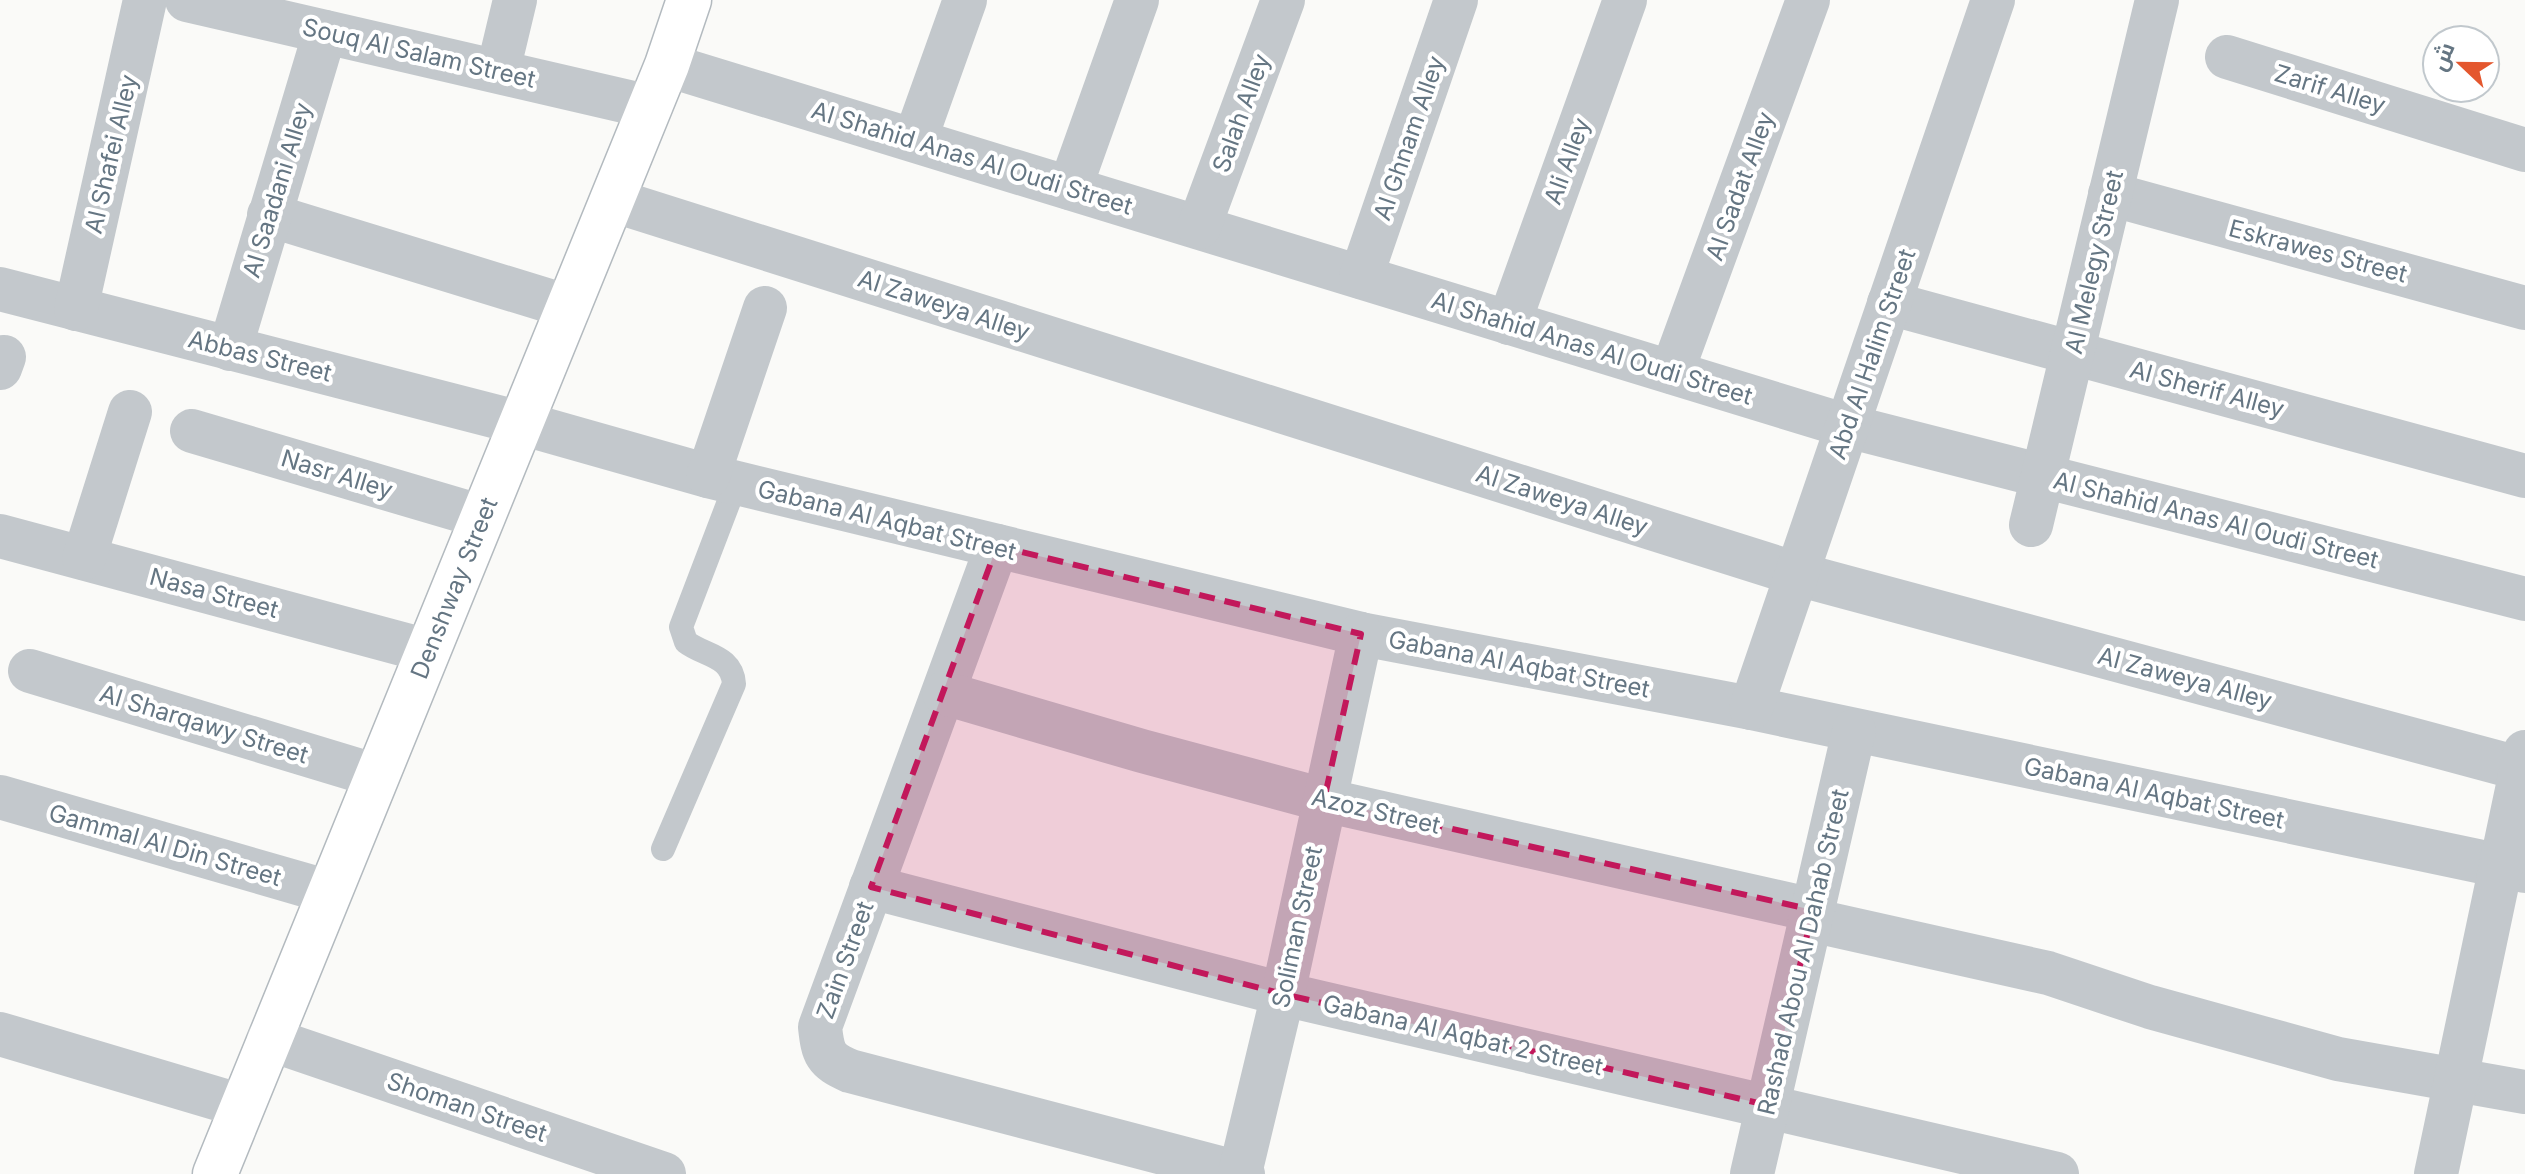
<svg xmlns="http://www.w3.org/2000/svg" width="2525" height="1174" viewBox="0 0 2525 1174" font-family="Inter,Cairo,sans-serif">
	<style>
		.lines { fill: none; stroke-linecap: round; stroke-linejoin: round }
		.secondary-casing { stroke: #b3babf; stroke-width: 47 }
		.lane { stroke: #c3c8cc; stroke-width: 24 }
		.street { stroke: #c3c8cc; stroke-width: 44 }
		.secondary { stroke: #fff; stroke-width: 44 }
		.marked { fill: #c2185b; fill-opacity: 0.2; stroke: #c2185b; stroke-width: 6; stroke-dasharray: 16 10; stroke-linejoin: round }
		.labels { text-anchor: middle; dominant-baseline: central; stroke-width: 8; stroke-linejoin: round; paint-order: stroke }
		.street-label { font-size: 24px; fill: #657683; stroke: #fff }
	</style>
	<rect width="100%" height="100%" fill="#fafaf8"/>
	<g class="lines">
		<!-- secondary casing -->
		<g class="secondary-casing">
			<path id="secondary" d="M215,1174L667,65L689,0"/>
		</g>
		<!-- lane -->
		<path class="lane" d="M663,849L734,684C732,655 704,656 686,642L681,627L736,483"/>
		<!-- street -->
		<g class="street">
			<path d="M187,0L650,107"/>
			<path d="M2227,57L2525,150"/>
			<path d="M667,65L1847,426L2525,599"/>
			<path d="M498,71L515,0"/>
			<path d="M915,140L965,0"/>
			<path d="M1070,188L1137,0"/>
			<path d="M2110,194L2525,308"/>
			<path d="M612,200L1797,574L2522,769"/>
			<path d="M269,215L569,307"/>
			<path d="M1199,227L1283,0"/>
			<path d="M1361,277L1456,0"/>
			<path d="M0,289L521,423L708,476L1361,634L1751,708L2525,871"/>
			<path d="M1889,303L2525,476"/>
			<path d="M76,309L145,0"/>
			<path d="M1509,323L1625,0"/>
			<path d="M230,349L325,32"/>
			<path d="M0,368L4,357"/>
			<path d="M1672,372L1808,0"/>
			<path d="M192,431L483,517"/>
			<path d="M708,476L765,308"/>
			<path d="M2031,525L2157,0"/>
			<path d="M0,536L428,651"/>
			<path d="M997,546L820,1027C823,1054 825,1060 850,1071L1243,1174"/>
			<path d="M84,558L130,412"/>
			<path d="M30,671L377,776"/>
			<path d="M944,693L1142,751L1324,800L1813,910"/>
			<path d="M1751,708L1993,0"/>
			<path d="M0,797L329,892"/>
			<path d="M871,887L1283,994L2057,1174"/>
			<path d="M1811,920L2048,973L2150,1007L2338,1059L2525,1092"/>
			<path d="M0,1034L242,1106"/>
			<path d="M269,1039L664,1174"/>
			<path d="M1240,1173L1283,994L1361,634"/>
			<path d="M1752,1174L1854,731"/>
			<path d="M2436,1174L2525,752"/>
		</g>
		<!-- secondary -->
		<use href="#secondary" class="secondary"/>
	</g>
	<!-- marked area -->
	<path class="marked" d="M997,546L1361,634L1324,800L1813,910L1767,1105L1283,994L871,887Z"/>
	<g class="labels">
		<!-- street labels -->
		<g class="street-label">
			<text transform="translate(419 53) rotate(13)">Souq Al Salam Street</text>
			<text transform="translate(2330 89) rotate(17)">Zarif Alley</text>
			<text transform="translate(1241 113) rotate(-70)">Salah Alley</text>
			<text transform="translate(1409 138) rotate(-71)">Al Ghnam Alley</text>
			<text transform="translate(111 154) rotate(-77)">Al Shafei Alley</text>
			<text transform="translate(972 158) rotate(17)">Al Shahid Anas Al Oudi Street</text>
			<text transform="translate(1567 161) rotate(-70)">Ali Alley</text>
			<text transform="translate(1740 186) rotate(-70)">Al Sadat Alley</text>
			<text transform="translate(277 190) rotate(-73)">Al Saadani Alley</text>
			<text transform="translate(2318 251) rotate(15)">Eskrawes Street</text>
			<text transform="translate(2094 262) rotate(-77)">Al Melegy Street</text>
			<text transform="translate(944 305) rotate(18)">Al Zaweya Alley</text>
			<text transform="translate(1592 348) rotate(17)">Al Shahid Anas Al Oudi Street</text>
			<text transform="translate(1872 354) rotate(-71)">Abd Al Halim Street</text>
			<text transform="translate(260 356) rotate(14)">Abbas Street</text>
			<text transform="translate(2207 389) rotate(15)">Al Sherif Alley</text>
			<text transform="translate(337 474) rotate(17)">Nasr Alley</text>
			<text transform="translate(1562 500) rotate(18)">Al Zaweya Alley</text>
			<text transform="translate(887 520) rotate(14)">Gabana Al Aqbat Street</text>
			<text transform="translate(2216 520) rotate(14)">Al Shahid Anas Al Oudi Street</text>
			<text transform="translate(454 588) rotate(-68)">Denshway Street</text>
			<text transform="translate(214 593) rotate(15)">Nasa Street</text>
			<text transform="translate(1519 664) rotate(11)">Gabana Al Aqbat Street</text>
			<text transform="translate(2185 678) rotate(15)">Al Zaweya Alley</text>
			<text transform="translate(204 724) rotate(17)">Al Sharqawy Street</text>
			<text transform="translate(2154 793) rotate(12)">Gabana Al Aqbat Street</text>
			<text transform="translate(1376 811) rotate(13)">Azoz Street</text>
			<text transform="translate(165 845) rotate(16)">Gammal Al Din Street</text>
			<text transform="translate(1297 927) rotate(-78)">Soliman Street</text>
			<text transform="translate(1803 952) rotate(-77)">Rashad Abou Al Dahab Street</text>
			<text transform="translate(845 960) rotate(-70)">Zain Street</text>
			<text transform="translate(1463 1035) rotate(13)">Gabana Al Aqbat 2 Street</text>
			<text transform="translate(467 1107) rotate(19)">Shoman Street</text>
		</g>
	</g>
	<!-- north arrow -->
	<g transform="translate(2461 64) rotate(292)"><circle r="38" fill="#ffffff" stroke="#c1c8cd" stroke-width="2"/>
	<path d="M0-6L14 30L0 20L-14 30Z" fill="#e4572e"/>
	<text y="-12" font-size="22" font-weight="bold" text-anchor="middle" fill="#657683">ش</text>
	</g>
</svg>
